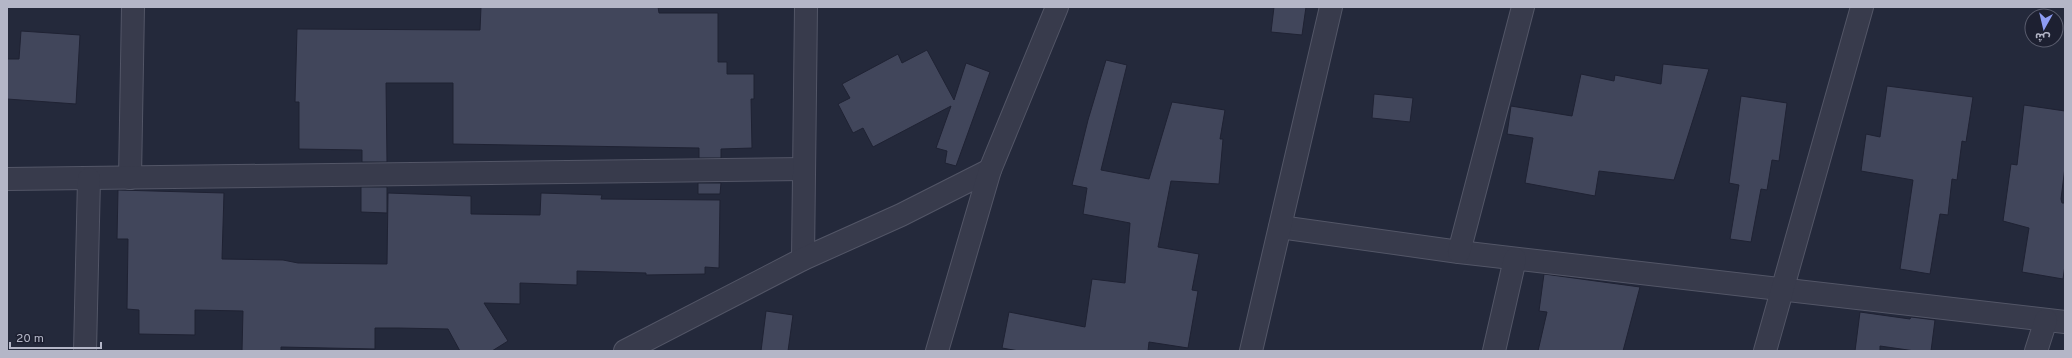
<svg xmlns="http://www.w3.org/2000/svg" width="2072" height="358" viewBox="0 0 2072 358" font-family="Overpass,'Noto Sans Arabic',sans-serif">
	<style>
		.building { fill: #41465b; stroke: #1f2233 }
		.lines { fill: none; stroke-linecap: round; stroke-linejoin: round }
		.minor-casing { stroke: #535667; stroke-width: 24 }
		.minor { stroke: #383b4c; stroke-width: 22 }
	</style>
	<rect width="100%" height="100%" fill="#24293b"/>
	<!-- building -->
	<g class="building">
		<path d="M481,7H658L659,13H718V62H727V74H754V99H751L752,148L721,149V158H699V148L453,144V83H386L387,162H362V150L299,149V102H295L297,29L480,30Z"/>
		<path d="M1274,7H1306L1302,35L1271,32Z"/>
		<path d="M21,31L80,35L76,104L7,99V59H19Z"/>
		<path d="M927,50L954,100L966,63L990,72L956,166L945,163L947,151L936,148L951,106L873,147L863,128L853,133L838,104L850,98L842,84L898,54L902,63Z"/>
		<path d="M1106,60L1127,65L1101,170L1149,179L1172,102L1225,110L1220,139H1223L1219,184L1171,181L1158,247L1199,254L1192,290L1198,291L1188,348L1149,342L1148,351H1019L1002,348L1009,312L1085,327L1092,279L1125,283L1130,223L1083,214L1087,188L1072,185L1088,120Z"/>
		<path d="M1663,64L1709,69L1674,180L1599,171L1595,196L1525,183L1533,138L1507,134L1511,106L1572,116L1581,74L1614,81L1615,75L1661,84Z"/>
		<path d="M1887,86L1973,97L1966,142L1962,141L1957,180L1952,179L1948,215L1940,214L1930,274L1900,269L1913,180L1861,171L1866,134L1880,137Z"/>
		<path d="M1374,94L1413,98L1410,122L1372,118Z"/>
		<path d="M1741,96L1787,103L1779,161L1772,160L1767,190L1761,189L1751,242L1730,239L1739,185L1729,183Z"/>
		<path d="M2024,105L2065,111V167L2061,199L2062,203H2065V265L2063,279L2022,272L2029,228L2003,221L2011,164L2017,165Z"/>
		<path d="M698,183H721L720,194H698Z"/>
		<path d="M361,187H387V213L361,212Z"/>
		<path d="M118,190L224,193L222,259L283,260L298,263L387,264L388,193L471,196V214L540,215L541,193L602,195L601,199L720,200L719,268L705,267V274L646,275V273L577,271V285L520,283V304L484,303L508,341L492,351H460L448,329L399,328H375V349L281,347V351H242L243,311L195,310V335L139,334V310L127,309L128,239H117Z"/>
		<path d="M1544,274L1640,287L1623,351H1538L1547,312L1539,311Z"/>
		<path d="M766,311L793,315L788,351H761Z"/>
		<path d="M1860,312L1910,319L1911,317L1935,320L1931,351H1915L1880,346V351H1855Z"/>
	</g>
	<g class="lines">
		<!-- minor casing -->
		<g class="minor-casing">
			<g id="minor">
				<path d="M130,178L133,7"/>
				<path d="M7,179L804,169"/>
				<path d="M1280,227L1459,252L2065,322"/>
				<path d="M1459,252L1523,7"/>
				<path d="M803,259L806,7"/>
				<path d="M85,351L89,179"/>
				<path d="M625,351L803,259L901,215L990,170"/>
				<path d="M937,351L990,170L1057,7"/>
				<path d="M1251,351L1331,7"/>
				<path d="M1494,351L1515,259"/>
				<path d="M1765,351L1862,7"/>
				<path d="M2036,351L2046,320"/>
			</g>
		</g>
		<!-- minor -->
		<use href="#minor" class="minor"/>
	</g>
	<!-- border -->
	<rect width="2072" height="358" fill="none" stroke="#b4b6c7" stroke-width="16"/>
	<!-- north arrow -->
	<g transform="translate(2044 28) rotate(188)"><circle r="19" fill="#1d2031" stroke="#595c6d"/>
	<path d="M0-3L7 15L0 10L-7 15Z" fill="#8d9cf3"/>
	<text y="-6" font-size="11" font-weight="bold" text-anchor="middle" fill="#b4b6c7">ش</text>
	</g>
	<!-- scale -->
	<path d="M10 342v6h91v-6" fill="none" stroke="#b4b6c7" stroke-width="2"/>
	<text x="16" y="342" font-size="12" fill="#b4b6c7" stroke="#1d2031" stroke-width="3" paint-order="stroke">20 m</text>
</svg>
